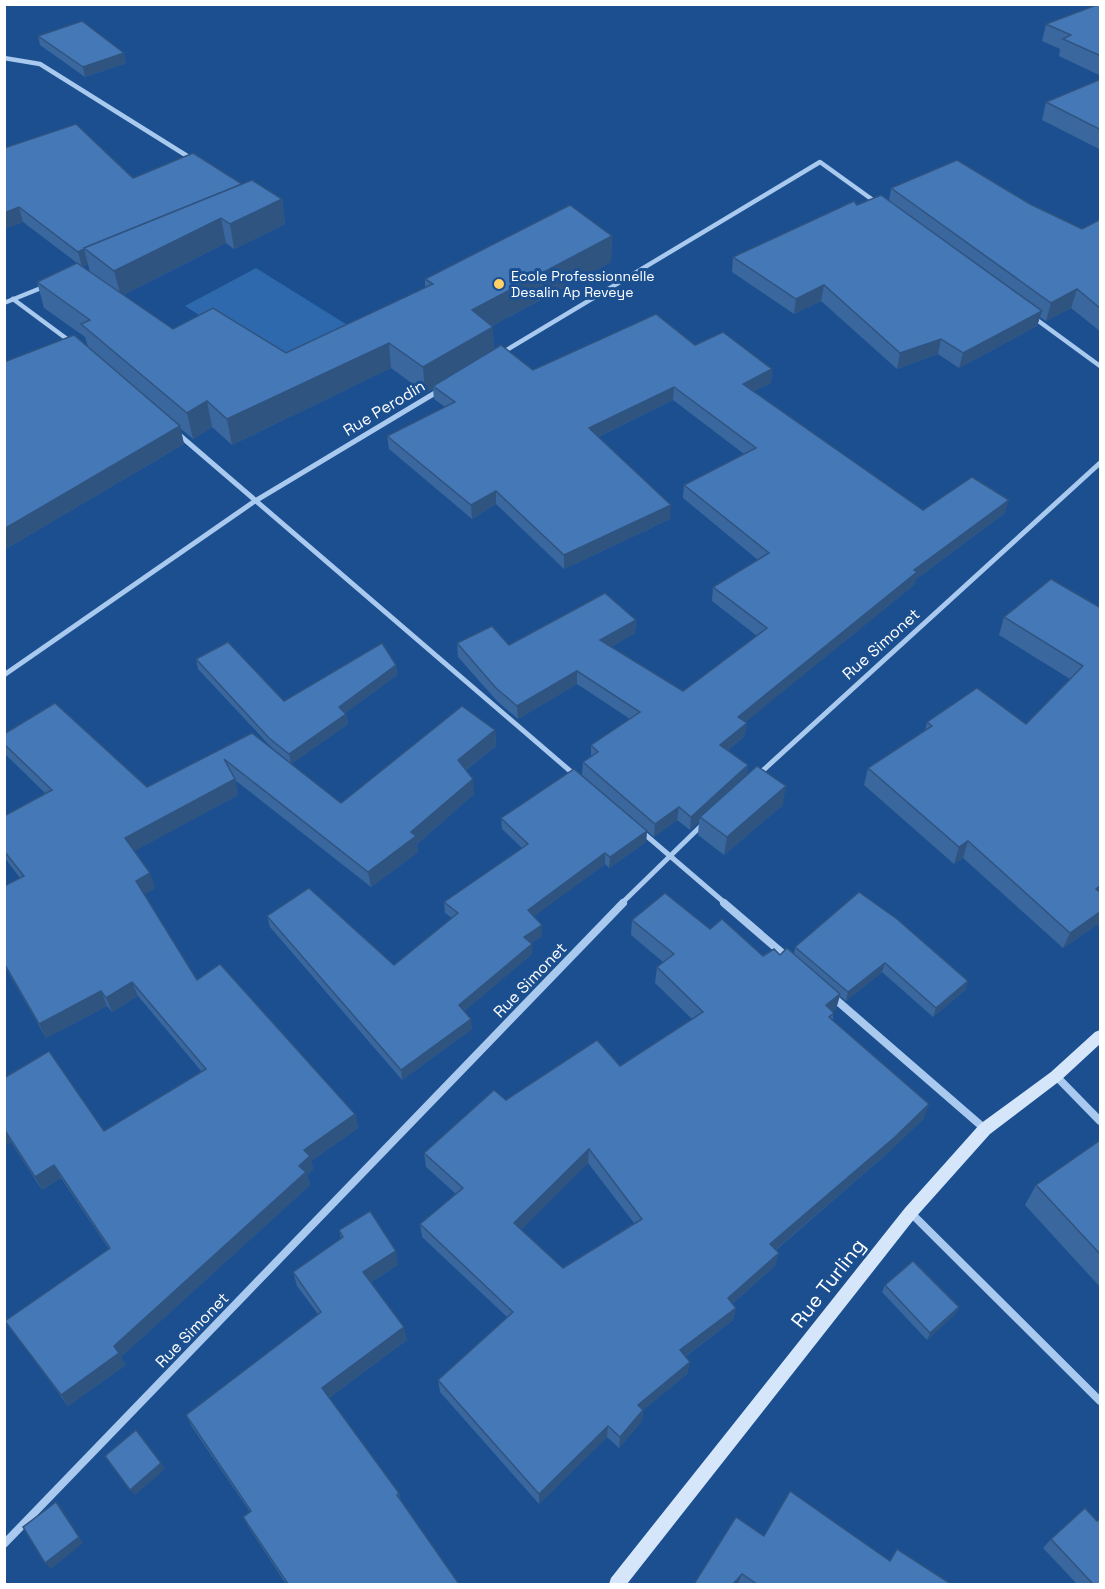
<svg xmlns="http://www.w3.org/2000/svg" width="1105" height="1589" viewBox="0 0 1105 1589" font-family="'Space Grotesk',sans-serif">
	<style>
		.green { fill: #2e69ad }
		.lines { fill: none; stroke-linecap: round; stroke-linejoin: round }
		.street-far2 { stroke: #a9c9ee; stroke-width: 4.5 }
		.street-far1 { stroke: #a9c9ee; stroke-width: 5 }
		.street { stroke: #a9c9ee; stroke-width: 8 }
		.secondary { fill: #d6e6fa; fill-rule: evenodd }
		.wall { fill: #3a679d; fill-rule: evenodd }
		.shaded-wall { fill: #305480 }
		.building { fill: #4478b7; stroke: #305480; stroke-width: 1.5; fill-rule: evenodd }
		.poi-dot { fill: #ffd166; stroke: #1b4f8f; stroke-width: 2 }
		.labels { text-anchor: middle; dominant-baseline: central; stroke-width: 6; stroke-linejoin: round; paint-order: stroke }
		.far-poi-label { font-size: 14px; fill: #fff; stroke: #1b4f8f; text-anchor: start }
		.street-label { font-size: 16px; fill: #fff; stroke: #1b4f8f }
		.near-street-label { font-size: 20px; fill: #fff; stroke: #1b4f8f }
	</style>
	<rect width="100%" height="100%" fill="#1b4f8f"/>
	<!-- green -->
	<path class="green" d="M256,268L357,331L286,371L185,306Z"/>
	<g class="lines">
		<!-- street-far2 -->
		<g class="street-far2">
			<path d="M4,58L40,64L192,159"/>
			<path d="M13,299L71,342"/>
			<path d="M4,303L46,286"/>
			<path d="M1033,317L1100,366"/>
			<path d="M500,354L820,162L877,203"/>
		</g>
		<!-- street-far1 -->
		<g class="street-far1">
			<path d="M177,433L576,776"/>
			<path d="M4,675L255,501L440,390"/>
			<path d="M759,774L1100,463"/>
			<path d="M641,831L726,904"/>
			<path d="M621,904L704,823"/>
		</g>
		<!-- street -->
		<g class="street">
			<path d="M724,903L788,958"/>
			<path d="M834,998L985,1129"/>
			<path d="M1056,1076L1100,1121"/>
			<path d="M911,1213L1100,1401"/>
			<path d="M4,1544L623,903"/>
		</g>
		<!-- secondary -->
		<path class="secondary" d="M1100,1030V1044L1061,1080L990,1134L915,1218L627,1584H609L611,1578L905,1208L980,1124L1051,1072L1095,1032Z"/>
	</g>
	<!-- wall -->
	<g class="wall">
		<path d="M1101,4V76L1059,56L1060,49L1042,41L1046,24Z"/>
		<path d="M38,36L126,63L85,77L40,45Z"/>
		<path d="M1101,79V150L1042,120L1046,102Z"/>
		<path d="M4,148L133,178L242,184L282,199L285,224L234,249L226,243L123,295L173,329L286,353L425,288V279L612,236L611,262L492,326L494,349L533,370L695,345L772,369L771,383L754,391L923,510L1005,513L915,580L914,585L745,722V736L727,751L748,765L746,775L783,805L724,855L698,835L699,821L690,830L677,820L654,837L582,775L583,762L591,756V745L630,719L577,684L518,719L497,701L458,657L457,643L509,645L636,620L635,633L611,647L683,691L757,636L712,601L713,587L758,560L683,498L684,485L744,454L673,400L598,437L670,519L564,569L496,504L472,519L389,449L387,436L445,407L434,399L433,389L425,393L391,368L232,445L212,427L193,439L180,428L184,444L4,550V362L88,347L85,337L44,308L37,282L81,266L23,222L4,229ZM88,264L90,272L82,267Z"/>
		<path d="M891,188L1030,204L1082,229L1101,219V332L1071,308L1046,321L1040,317L1037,326L959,368L938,354L897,369L821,301L794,314L732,272L733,257L857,205L889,201Z"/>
		<path d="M1101,608V922L1063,948L963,858L954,864L864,785L868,768L925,731L927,722L1026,724L1070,679L999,635L1004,617Z"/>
		<path d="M196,659L284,701L396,665L397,675L345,713L346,714L348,724L291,764L341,803L495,730L496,746L466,770L474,794L417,844L418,852L371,887L235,780L238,795L134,851L155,888L144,894L197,980L355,1114L358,1128L311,1161L313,1169L307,1175L310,1185L121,1357L126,1365L68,1406L5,1321L109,1249L61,1178L42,1190L11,1142L4,1146V1078L104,1131L202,1072L138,996L112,1012L107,1006L46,1038L4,965V886L20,878L4,857V816L46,794L5,754L4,734L147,787L252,733L290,763L271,747L198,669Z"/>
		<path d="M501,818L647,831L646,842L609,868L605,864L534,916L542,925V936L531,943L532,944V954L464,1011L472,1029L402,1080L270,927L267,916L394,965L452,918L445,913L444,902L522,848L502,829Z"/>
		<path d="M859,892L968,981L965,990L933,1017L882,972L846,1001L840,996L836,1009L833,1011V1020L924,1118L890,1151L776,1250L779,1253L775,1266L732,1304L736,1308L733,1320L685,1357L690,1362L687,1374L643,1410L642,1421L619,1448L607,1437L539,1504L440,1392L438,1380L507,1317L422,1237L420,1224L456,1194L426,1167L424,1153L506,1100L620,1066L692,1019L655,983L657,967L663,962L631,935L632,920L710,929L763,956L794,954L795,947ZM588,1163L634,1223L563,1268L521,1229Z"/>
		<path d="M1101,1143V1288L1025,1205L1036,1185Z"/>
		<path d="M339,1230L398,1265L371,1282L407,1340L329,1398L399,1493L400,1500L459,1584H286L249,1528L243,1517L250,1512L192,1427L186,1415L318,1314L297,1286L293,1272L341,1239Z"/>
		<path d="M885,1285L959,1307L955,1314L927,1340L882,1292Z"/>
		<path d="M1097,1521L1101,1584H1077L1043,1548L1051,1539Z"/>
		<path d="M764,1536L890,1561L897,1549L951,1584H694Z"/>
	</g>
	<!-- shaded-wall -->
	<g class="shaded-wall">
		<path d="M124,53L126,63L85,77L83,67Z"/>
		<path d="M282,199L285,224L234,249L230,224Z"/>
		<path d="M19,207L23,222L4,229V213Z"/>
		<path d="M221,218L226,243L121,296L114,271Z"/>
		<path d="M612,236L611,262L473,336L472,310Z"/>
		<path d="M84,249L88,264L82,267L78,252Z"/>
		<path d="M824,285L821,301L794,314L796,299Z"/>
		<path d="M1077,289L1071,308L1046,321L1051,303Z"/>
		<path d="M1042,311L1037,326L959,368L963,353Z"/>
		<path d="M493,327L494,353L433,386V389L425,393L423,367Z"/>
		<path d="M941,339L938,354L897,369L900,353Z"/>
		<path d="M389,343L391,368L232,445L227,419Z"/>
		<path d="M772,369L771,383L742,397L743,384Z"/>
		<path d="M674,387L673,400L589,441V428Z"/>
		<path d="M207,401L212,427L193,439L187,413Z"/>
		<path d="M180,426L184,444L4,550V529Z"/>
		<path d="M496,491V504L472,519L471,505Z"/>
		<path d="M1009,500L1005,513L915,580L914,585L736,730L738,717L914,570Z"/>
		<path d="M671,505L670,519L564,569V555Z"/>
		<path d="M636,620L635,633L600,653V640Z"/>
		<path d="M396,665L397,675L340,717L339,707Z"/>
		<path d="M577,671V684L518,719L517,706Z"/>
		<path d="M346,714L348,724L291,764L289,754Z"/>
		<path d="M747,723L745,736L718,758L720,745Z"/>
		<path d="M495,730L496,746L459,775L458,760Z"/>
		<path d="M748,765L746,778L700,817L699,821L690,830L691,817Z"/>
		<path d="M235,779L238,795L131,853L125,838Z"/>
		<path d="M473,779L474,794L417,844L418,852L371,887L368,872L411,832Z"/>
		<path d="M786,786L783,805L724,855L727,837Z"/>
		<path d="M679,807L677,820L654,837L655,824Z"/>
		<path d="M647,831L646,842L609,868L610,857Z"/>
		<path d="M968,841L963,858L954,864L959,847Z"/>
		<path d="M605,853V864L528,921V910Z"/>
		<path d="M150,873L155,888L141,896L136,881Z"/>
		<path d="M1101,885V896L1096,889Z"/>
		<path d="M1101,911V922L1063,948L1070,933Z"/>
		<path d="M542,925V936L524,948V937Z"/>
		<path d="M532,944V954L460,1015L459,1005Z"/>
		<path d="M885,963L882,972L846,1001L848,992Z"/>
		<path d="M968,981L965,990L933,1017L936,1008Z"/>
		<path d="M132,982L138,996L112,1012L106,998Z"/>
		<path d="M101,991L107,1006L46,1038L39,1024Z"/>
		<path d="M840,994L836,1009L822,1020L826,1005Z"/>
		<path d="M471,1019L472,1029L402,1080L401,1070Z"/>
		<path d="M929,1104L924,1118L890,1151L767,1257L770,1244Z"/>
		<path d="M355,1114L358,1128L311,1161L313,1169L307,1175L310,1185L121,1357L126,1365L68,1406L61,1395L114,1346L299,1166L304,1150Z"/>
		<path d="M4,1129L11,1142L4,1146Z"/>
		<path d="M589,1149L588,1163L515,1236L514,1223Z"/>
		<path d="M54,1165L61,1178L42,1190L35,1177Z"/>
		<path d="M396,1251L398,1265L366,1285L363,1272Z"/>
		<path d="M779,1253L775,1266L725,1310L728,1298Z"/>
		<path d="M959,1307L955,1314L927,1340L930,1333Z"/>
		<path d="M736,1308L733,1320L678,1362L680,1350Z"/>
		<path d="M404,1327L407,1340L326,1400L322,1388Z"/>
		<path d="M690,1362L687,1374L636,1416L638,1405Z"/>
		<path d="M643,1410L642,1421L619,1448L620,1437Z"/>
		<path d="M608,1426L607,1437L539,1504V1494Z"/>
		<path d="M161,1463L165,1469L135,1495L130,1490Z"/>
		<path d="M56,1502L61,1507L83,1543L51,1569L45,1563Z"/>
		<path d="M742,1574L738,1584H733Z"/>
	</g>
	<!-- building -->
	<g class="building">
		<path d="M1099,4H1101V56L1063,39L1071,35L1046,24Z"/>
		<path d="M82,21L124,53L83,67L38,36Z"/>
		<path d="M1101,79V130L1046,102Z"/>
		<path d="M76,124L133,178L193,153L242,184L84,248V249L78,252L19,207L4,213V148Z"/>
		<path d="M957,160L1030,204L1082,229L1101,219V309L1077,289L1051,303L891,188Z"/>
		<path d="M252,180L282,199L230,224L221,218L114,271L84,248Z"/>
		<path d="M881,195L1042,311L963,353L941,339L900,353L824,285L796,299L733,257L854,201L857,205Z"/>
		<path d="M570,205L612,236L472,310L493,327L423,367L389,343L227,419L207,401L187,413L81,324L90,320L37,282L77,263L173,329L213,308L286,353L433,284L425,279Z"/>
		<path d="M656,314L695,345L723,332L772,369L743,384L923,510L972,477L1009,500L914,570L917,572L738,717L747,723L720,745L748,765L691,817L679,807L655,824L583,762L598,752L591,745L640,712L577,671L517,706L496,688L457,643L492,626L509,645L605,593L636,620L600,640L683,691L767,628L713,587L769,553L684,485L756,448L674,387L589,428L671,505L564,555L496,491L471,505L387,436L455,402L433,386L501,345L533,370Z"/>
		<path d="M74,335L180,426L4,529V362Z"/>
		<path d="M1051,579L1101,608V885L1096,889L1101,893V911L1070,933L968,841L959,847L868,768L932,726L927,722L977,688L1026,724L1083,666L1004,617Z"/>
		<path d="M228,642L284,701L382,643L396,665L339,707L346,714L289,754L269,738L196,659Z"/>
		<path d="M55,703L147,787L252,733L341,803L462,706L495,730L458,760L473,779L411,832L416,836L368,872L224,759L235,779L125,838L150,873L136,881L197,980L220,964L355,1114L304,1150L310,1156L299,1166L306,1172L114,1346L119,1353L61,1395L5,1321L110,1248L54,1165L35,1177L4,1129V1078L49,1051L104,1131L206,1069L132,982L106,998L101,991L39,1024L4,963V886L24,876L4,851V816L52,790L4,744V734Z"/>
		<path d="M757,766L786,786L727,837L700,817Z"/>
		<path d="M574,769L647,831L610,857L605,853L528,910L542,925L524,937L532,944L459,1005L471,1019L401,1070L267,916L309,888L394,965L458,913L444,902L528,844L501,818Z"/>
		<path d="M859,892L897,919L968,981L936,1008L885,963L848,992L795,947Z"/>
		<path d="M665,893L710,929L722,919L763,956L774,949L780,955L787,948L840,994L826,1005L834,1013L829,1017L929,1104L895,1137L770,1244L779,1253L728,1298L736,1308L680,1350L690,1362L638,1405L643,1410L620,1437L608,1426L539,1494L438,1380L513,1312L420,1224L463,1188L424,1153L494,1090L506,1100L597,1040L620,1066L703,1012L657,967L674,954L632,920ZM589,1149L642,1219L563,1268L514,1223Z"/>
		<path d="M1099,1141L1101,1143V1255L1036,1185Z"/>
		<path d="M370,1211L396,1251L363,1272L404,1327L322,1388L399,1493L397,1495L459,1584H288L243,1517L251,1511L186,1415L321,1312L293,1272L343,1237L339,1230Z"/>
		<path d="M913,1261L959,1307L930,1333L885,1285Z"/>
		<path d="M136,1430L161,1463L130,1490L105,1456Z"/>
		<path d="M790,1491L890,1561L897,1549L951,1584H757L742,1574L733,1584H694L736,1517L764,1536Z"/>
		<path d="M56,1502L79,1537L45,1563L23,1527Z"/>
		<path d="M1085,1508L1097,1521L1101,1519V1584H1093L1051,1539Z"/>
	</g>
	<!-- markers -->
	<circle class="poi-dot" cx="499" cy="284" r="6"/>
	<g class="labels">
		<!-- far-poi labels -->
		<g class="far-poi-label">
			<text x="511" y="276">Ecole Professionnelle<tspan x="511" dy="16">Desalin Ap Reveye</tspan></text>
		</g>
		<!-- street labels -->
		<g class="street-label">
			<text transform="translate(384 408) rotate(-31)">Rue Perodin</text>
			<text transform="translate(881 644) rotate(-42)">Rue Simonet</text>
			<text transform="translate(530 980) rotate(-46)">Rue Simonet</text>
			<text transform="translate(192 1330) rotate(-46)">Rue Simonet</text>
		</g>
		<!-- near-street labels -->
		<g class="near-street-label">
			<text transform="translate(828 1283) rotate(-52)">Rue Turling</text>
		</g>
	</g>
	<!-- border -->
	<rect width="1105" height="1589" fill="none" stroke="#ffffff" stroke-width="12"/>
</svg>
